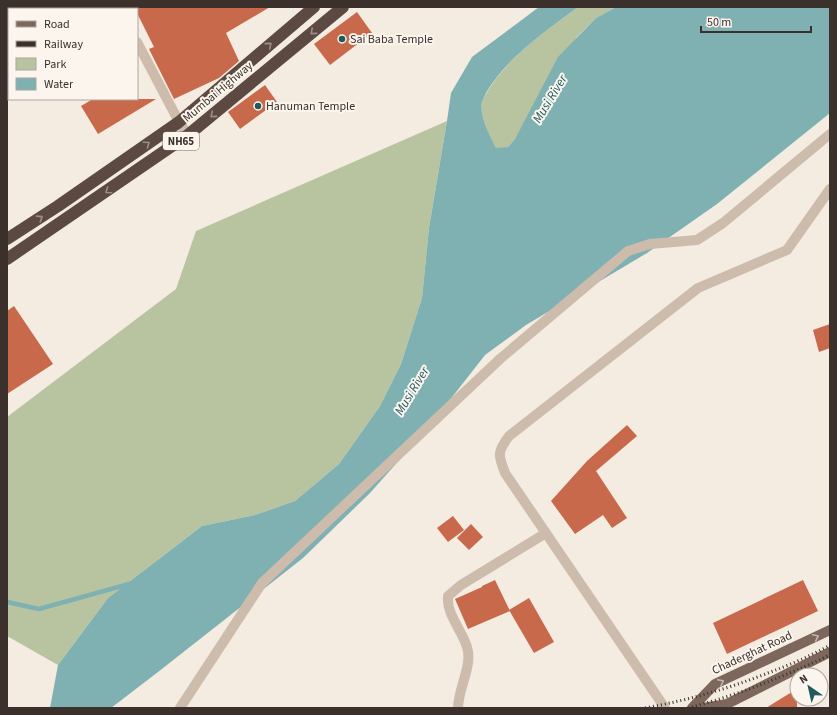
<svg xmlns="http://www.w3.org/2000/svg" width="837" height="715" viewBox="0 0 837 715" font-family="'Source Sans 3',sans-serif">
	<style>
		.green { fill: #b8c4a0 }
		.water { fill: #7fb0b2 }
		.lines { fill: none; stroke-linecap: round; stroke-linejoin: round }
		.stream { stroke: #7fb0b2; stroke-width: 4.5 }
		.building { fill: #c8694b }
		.minor { stroke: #cdbbac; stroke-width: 10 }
		.major { stroke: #7d675c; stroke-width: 10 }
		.highway { stroke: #5c4a42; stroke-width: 12 }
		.rail { stroke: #3b302b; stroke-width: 3; stroke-dasharray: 1 3; stroke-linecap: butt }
		.oneway { stroke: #9c8e87 }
		.oneway2 { stroke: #c2b5ac }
		.poi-dot { fill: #1f5a5e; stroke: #fbf5ee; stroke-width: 1.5 }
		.labels { text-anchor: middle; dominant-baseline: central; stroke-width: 4; stroke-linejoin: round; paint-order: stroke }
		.shield { fill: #fbf5ee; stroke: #756b66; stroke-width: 1 }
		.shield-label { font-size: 11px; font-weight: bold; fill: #3b302b }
		.poi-label { font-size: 12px; fill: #3b302b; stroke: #fbf5ee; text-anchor: start }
		.street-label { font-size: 12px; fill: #3b302b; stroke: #fbf5ee }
		.water-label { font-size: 13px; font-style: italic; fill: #1f5a5e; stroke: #fbf5ee }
	</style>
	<rect width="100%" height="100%" fill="#f4ebe1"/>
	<!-- green -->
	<g class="green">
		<path d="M578,7H616L596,18L577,37L515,139L508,147L496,149C490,136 479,116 482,102C483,99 485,96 486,94C506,58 546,31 578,7Z"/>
		<path d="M447,121L429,228L422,298L401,364L380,406L339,464L295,501L255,515L202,526L108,598L58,665L7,636V417L176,289L196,231Z"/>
	</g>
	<!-- water -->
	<path class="water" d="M539,7H578C546,31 506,58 486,93C485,96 483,99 482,102C479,116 490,136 496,148L508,147L515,139L558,57L596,18L616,7H830V113L717,204L647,253L526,325L485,355L428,428L369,494L303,558L158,672L111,708H50L58,665L108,598L202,526L255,515L295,501L339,464L380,406L401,364L422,298L429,228L447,121L451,93L472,57Z"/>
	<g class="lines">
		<!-- stream -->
		<path class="stream" d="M7,602L39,609L129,584"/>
	</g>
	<!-- building -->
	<g class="building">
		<path d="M134,7H270L226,33L239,61L219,78L174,99L149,49L154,47L137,13V9H135Z"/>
		<path d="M357,12L372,33L330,65L314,44Z"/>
		<path d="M265,85L277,102L240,129L228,112Z"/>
		<path d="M93,99H156L98,134L81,106Z"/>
		<path d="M14,306L53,364L7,394V311Z"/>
		<path d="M830,324V348L819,352L813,330Z"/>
		<path d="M627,425L637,436L596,471L627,518L612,528L603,515L575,534L551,501L587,461Z"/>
		<path d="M453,516L464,530L448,542L437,528Z"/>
		<path d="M471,524L483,537L469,550L457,538Z"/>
		<path d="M495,580L510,611L468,629L455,599L482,587V586Z"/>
		<path d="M803,580L818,611L727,654L713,623Z"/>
		<path d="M529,598L554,642L534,653L509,610Z"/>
		<path d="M797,689V708H766L782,698Z"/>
	</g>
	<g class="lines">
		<!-- minor -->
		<g class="minor">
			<path d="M119,7L120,9"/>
			<path d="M137,42L179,122L188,135"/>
			<path d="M180,708L262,583L501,358L628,251L650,244L697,240L723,223L830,134"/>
			<path d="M458,708C458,689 473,665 467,647C462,630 446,614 448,596L461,585L546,533"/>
			<path d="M665,708L505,473C498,455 497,452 509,436L698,288L787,250L830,189"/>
		</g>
		<!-- major -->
		<g class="major">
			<path d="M692,708L715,684L830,630"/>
			<path d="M703,708L727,704L830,652"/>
		</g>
		<!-- highway -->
		<g class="highway">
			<path d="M7,239L58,206L179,122L314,7"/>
			<path d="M7,259L188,135L343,7"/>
		</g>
		<!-- rail -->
		<g class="rail">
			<path d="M645,708C689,700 727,689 768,673C789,665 811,656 830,645"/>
			<path d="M688,708C738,695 783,677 830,655"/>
		</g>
	</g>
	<!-- one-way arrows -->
	<defs><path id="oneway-chevron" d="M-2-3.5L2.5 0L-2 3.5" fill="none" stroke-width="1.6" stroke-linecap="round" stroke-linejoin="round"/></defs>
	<g class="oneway">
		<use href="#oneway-chevron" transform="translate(313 32) rotate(140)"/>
		<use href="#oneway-chevron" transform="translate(269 45) rotate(-41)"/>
		<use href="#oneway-chevron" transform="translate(213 115) rotate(140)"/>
		<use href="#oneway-chevron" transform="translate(147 144) rotate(-35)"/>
		<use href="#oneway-chevron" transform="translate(108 191) rotate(145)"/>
		<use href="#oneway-chevron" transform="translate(40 218) rotate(-33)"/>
	</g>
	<g class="oneway2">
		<use href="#oneway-chevron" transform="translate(816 637) rotate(-25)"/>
		<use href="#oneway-chevron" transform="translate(721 682) rotate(-27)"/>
	</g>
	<!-- markers -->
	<g class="poi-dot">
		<circle cx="342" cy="39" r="4"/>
		<circle cx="258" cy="106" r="4"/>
	</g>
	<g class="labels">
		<!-- shield labels -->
		<rect class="shield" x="163" y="132" width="36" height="18" rx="3"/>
		<g class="shield-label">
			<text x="181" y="141">NH65</text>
		</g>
		<!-- poi labels -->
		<g class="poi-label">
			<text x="350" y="39">Sai Baba Temple</text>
			<text x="266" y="106">Hanuman Temple</text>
		</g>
		<!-- street labels -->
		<g class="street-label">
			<text transform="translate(218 92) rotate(-40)">Mumbai Highway</text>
			<text transform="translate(752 653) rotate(-25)">Chaderghat Road</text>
		</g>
		<!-- water labels -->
		<g class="water-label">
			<text transform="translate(550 99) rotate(-59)">Musi River</text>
			<text transform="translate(412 391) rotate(-59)">Musi River</text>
		</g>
	</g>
	<!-- border -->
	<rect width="837" height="715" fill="none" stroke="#3b302b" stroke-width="16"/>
	<!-- legend -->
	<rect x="8" y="8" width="130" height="92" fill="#fbf5ee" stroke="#aea6a0"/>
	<rect x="16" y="21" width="20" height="6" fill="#7d675c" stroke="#aea6a0"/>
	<text x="44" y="28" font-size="12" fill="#3b302b">Road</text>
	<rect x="16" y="41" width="20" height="6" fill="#3b302b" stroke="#aea6a0"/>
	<text x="44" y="48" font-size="12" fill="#3b302b">Railway</text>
	<rect x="16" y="58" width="20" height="12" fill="#b8c4a0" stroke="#aea6a0"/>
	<text x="44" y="68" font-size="12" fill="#3b302b">Park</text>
	<rect x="16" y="78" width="20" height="12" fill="#7fb0b2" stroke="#aea6a0"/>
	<text x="44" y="88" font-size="12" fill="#3b302b">Water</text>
	<!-- north arrow -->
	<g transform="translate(809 687) rotate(326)"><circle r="19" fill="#fbf5ee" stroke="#aea6a0"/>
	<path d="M0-3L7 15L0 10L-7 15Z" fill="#1f5a5e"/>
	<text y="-6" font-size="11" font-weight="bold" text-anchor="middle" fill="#3b302b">N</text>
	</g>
	<!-- scale -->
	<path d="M701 26v6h110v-6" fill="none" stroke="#3b302b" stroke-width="2"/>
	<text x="707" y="26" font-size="12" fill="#3b302b" stroke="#fbf5ee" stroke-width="3" paint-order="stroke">50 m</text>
</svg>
